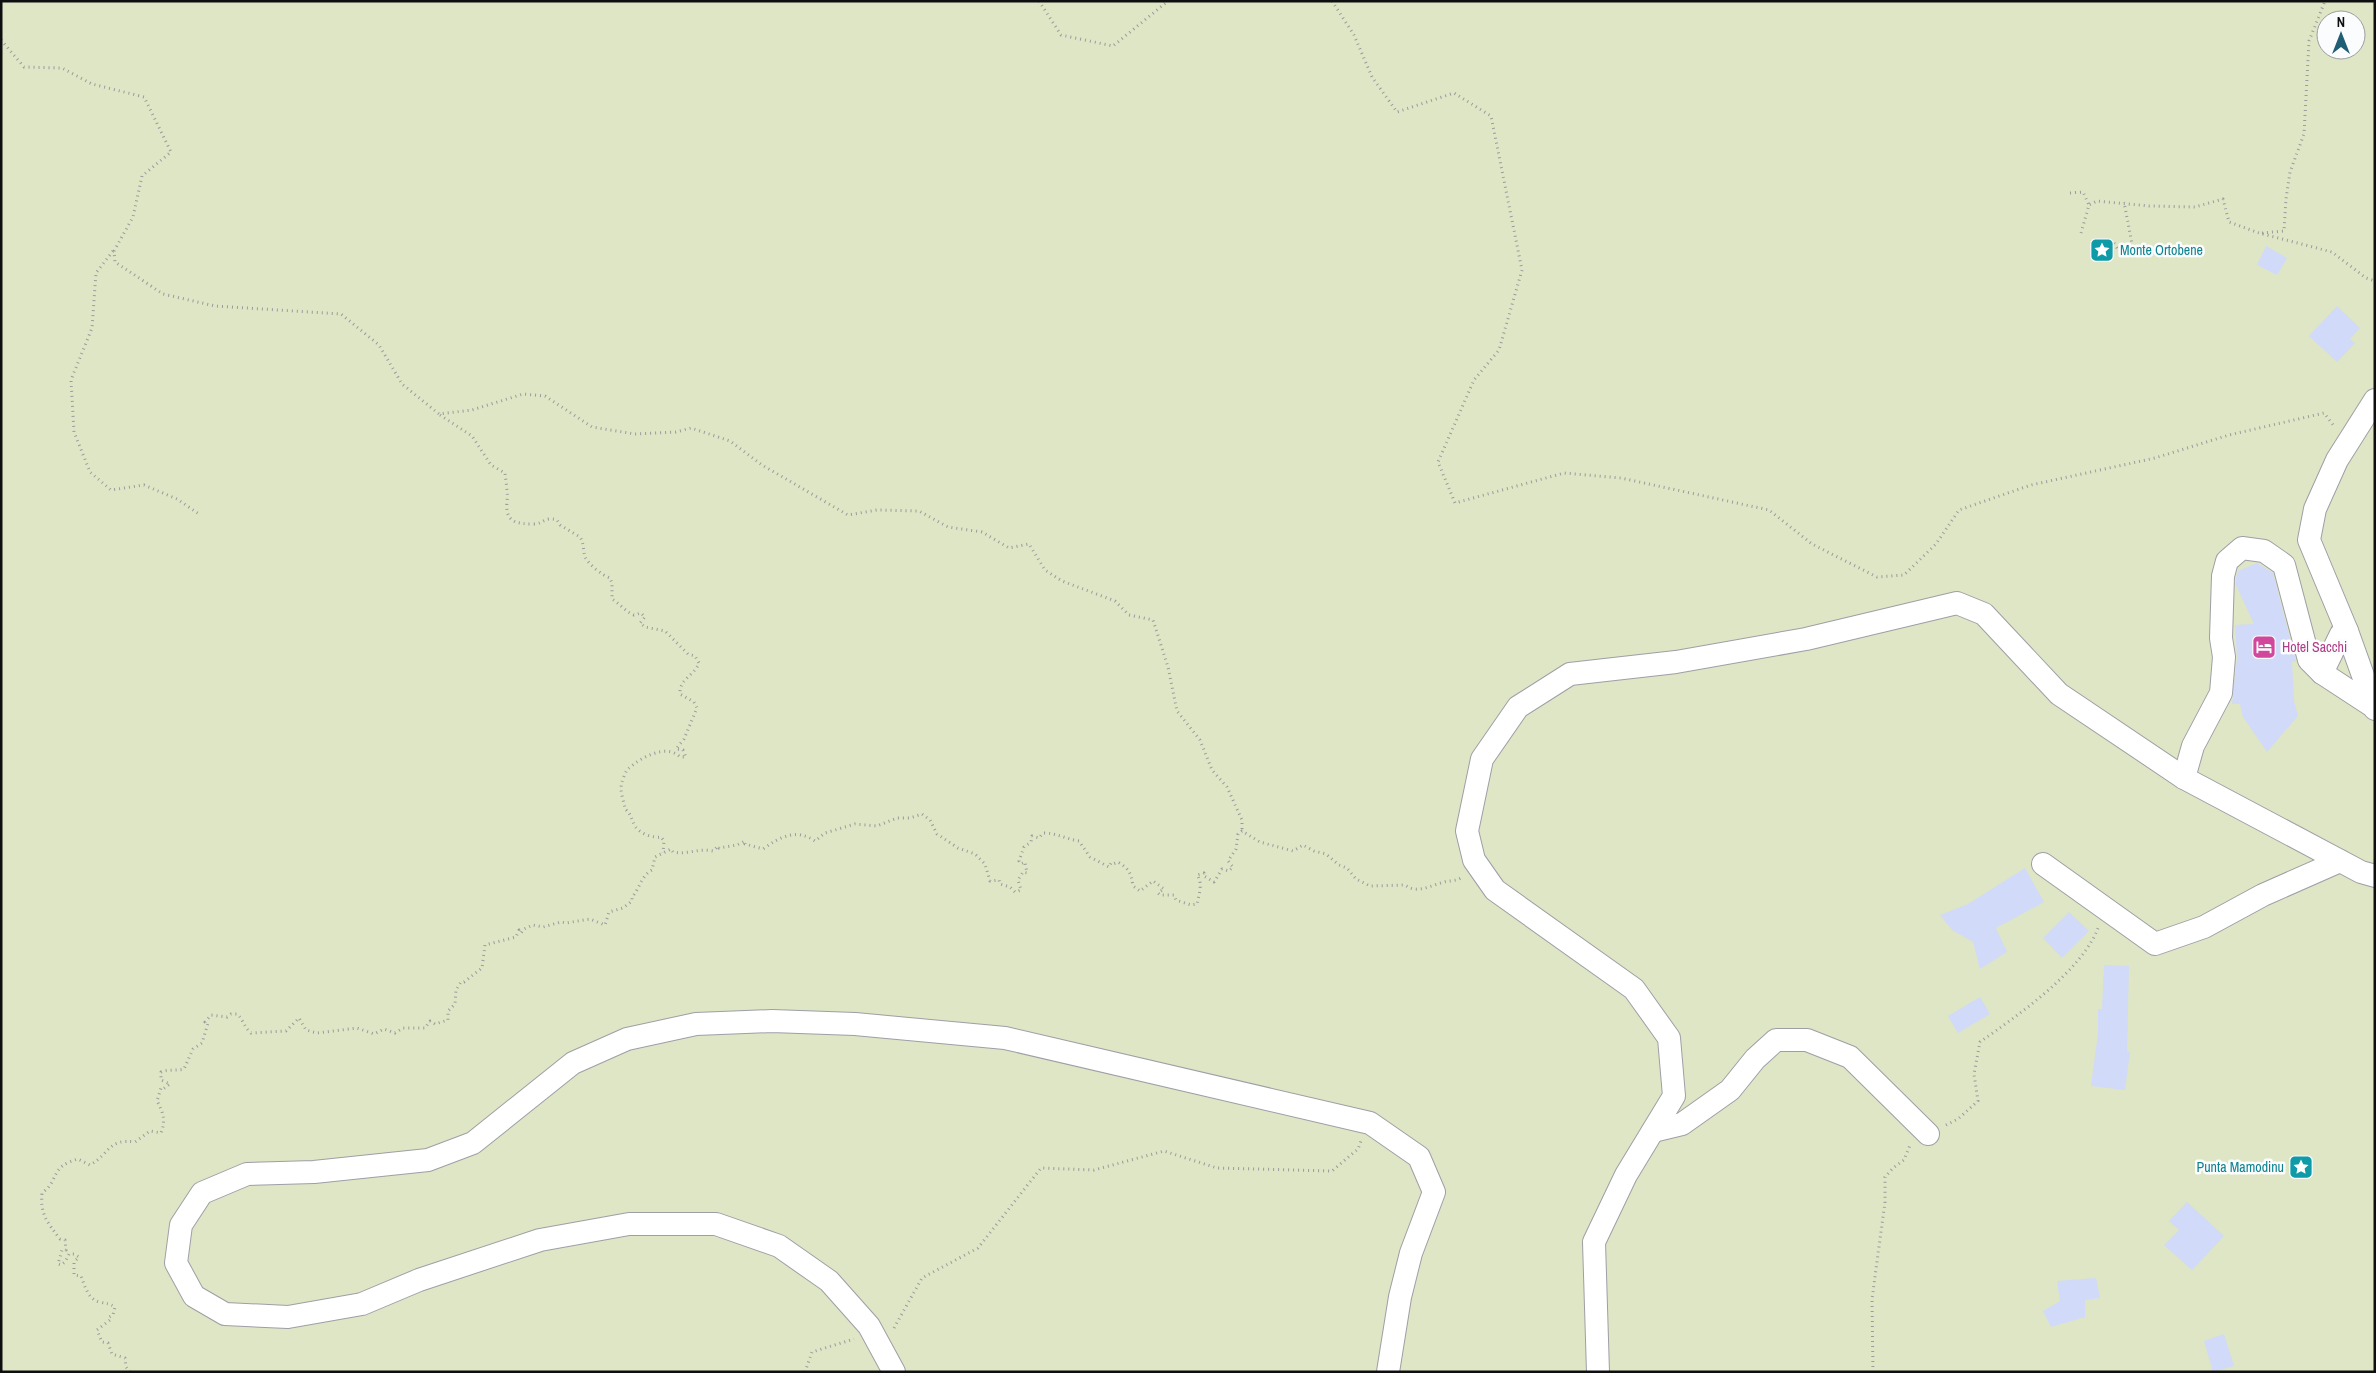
<svg xmlns="http://www.w3.org/2000/svg" width="2376" height="1373" viewBox="0 0 2376 1373" font-family="'Archivo Narrow',sans-serif">
	<style>
		.green { fill: #dee6c5; fill-rule: evenodd }
		.building { fill: #d1daf8 }
		.lines { fill: none; stroke-linecap: round; stroke-linejoin: round }
		.minor-casing { stroke: #9e9fa6; stroke-width: 24 }
		.path { stroke: #9a9b9d; stroke-width: 3; stroke-dasharray: 1 4; stroke-linecap: butt }
		.minor { stroke: #fff; stroke-width: 22 }
		.labels { text-anchor: middle; dominant-baseline: central; stroke-width: 5; stroke-linejoin: round; paint-order: stroke }
		.culture-label { font-size: 14px; fill: #0d838f; stroke: #fbfcfe; text-anchor: start }
		.hotel-label { font-size: 14px; fill: #b23c85; stroke: #fbfcfe; text-anchor: start }
	</style>
	<rect width="100%" height="100%" fill="#fbfcfe"/>
	<!-- green -->
	<path class="green" d="M1,1H2375V1372H1ZM2326,20H2356V50H2326Z"/>
	<!-- building -->
	<g class="building">
		<path d="M2266,246L2287,258L2277,275L2257,265Z"/>
		<path d="M2337,306L2360,328L2350,339L2355,343L2337,362L2309,336Z"/>
		<path d="M2257,563L2273,573L2296,662H2292L2294,701L2298,716L2267,752L2243,717L2240,704H2232L2237,658L2235,625L2254,624L2236,585V578L2238,571Z"/>
		<path d="M2025,868L2044,902L1996,928L2007,952L1980,969L1973,942L1952,930L1940,915L1968,904Z"/>
		<path d="M2069,912L2089,931L2062,958L2043,938Z"/>
		<path d="M2104,965L2129,966L2127,1052H2130L2125,1090L2091,1086L2098,1033V1009H2102Z"/>
		<path d="M1980,997L1990,1014L1958,1033L1948,1016Z"/>
		<path d="M2187,1202L2224,1236L2192,1270L2164,1245L2179,1230L2169,1221Z"/>
		<path d="M2096,1278L2100,1298L2085,1300V1317L2051,1327L2043,1311L2060,1301L2057,1281Z"/>
		<path d="M2224,1334L2234,1366L2213,1372L2204,1341Z"/>
	</g>
	<g class="lines">
		<!-- minor casing -->
		<g class="minor-casing">
			<g id="minor">
				<path d="M2375,400L2337,460L2315,509L2309,540L2347,631L2375,709"/>
				<path d="M2322,673L2341,634L2347,631"/>
				<path d="M2184,778L2193,746L2221,693L2224,657L2221,638L2223,576L2227,561L2242,548L2264,551L2284,565L2309,660L2322,673L2374,707"/>
				<path d="M2043,864L2155,944L2204,927L2263,895L2340,861"/>
				<path d="M1653,1131L1682,1124L1730,1090L1755,1059L1776,1040H1807L1850,1057L1928,1134"/>
				<path d="M894,1372L869,1326L829,1281L779,1246L716,1224H629L540,1240L419,1280L362,1304L288,1317L225,1314L194,1296L176,1263L181,1225L202,1193L247,1174L314,1172L428,1160L473,1143L573,1063L627,1039L696,1024L772,1021L855,1024L1005,1038L1370,1123L1419,1157L1434,1192L1411,1253L1400,1297L1388,1372"/>
				<path d="M1598,1372L1594,1242L1626,1175L1674,1096L1669,1038L1634,989L1495,890L1474,860L1467,831L1482,759L1518,707L1570,674L1676,662L1806,639L1957,603L1984,614L2059,694L2184,778L2361,872L2375,876"/>
			</g>
		</g>
		<!-- path -->
		<g class="path">
			<path d="M1039,1L1061,35L1113,46L1168,1"/>
			<path d="M1332,1L1354,35L1372,77L1397,112L1454,93L1491,116L1522,270L1499,350L1474,380L1438,462L1455,503L1564,473L1621,478L1769,510L1812,544L1877,577L1904,575L1936,544L1959,510L2031,485L2155,458L2229,435L2324,413L2334,426"/>
			<path d="M1,40L24,67L62,68L92,84L144,97L171,152L142,176L133,217L114,251L115,262L163,294L215,306L341,314L379,345L402,384L439,414L472,410L523,394L545,396L592,427L635,434L676,432L691,428L730,441L762,465L848,515L877,510L919,511L948,527L982,532L1009,548L1029,544L1045,570L1062,581L1115,601L1129,615L1153,620L1168,667L1177,711L1200,740L1212,770L1227,787L1242,820V831"/>
			<path d="M2070,193L2083,192L2089,205"/>
			<path d="M2081,233L2089,205L2097,201L2149,206L2195,207L2223,199L2229,222L2259,233L2332,252L2366,278L2375,281"/>
			<path d="M2262,233L2284,231L2286,199L2290,172L2304,134L2309,41L2325,1"/>
			<path d="M2114,243L2119,251L2128,252L2132,244L2124,202"/>
			<path d="M113,251L96,273L92,328L71,380L74,432L90,472L111,490L144,485L177,499L199,514"/>
			<path d="M440,415L472,436L491,465L505,473C506,482 508,493 507,502C505,522 516,524 534,524C543,524 545,516 557,520L560,525L580,537C584,543 583,550 585,557C588,564 603,576 610,578L612,583V599C620,604 626,612 634,615L641,613L645,617L640,623L645,627L665,631L688,654L695,656L699,663C694,676 679,679 680,694L694,702L697,708L684,739L676,749L683,750L686,757H680C666,743 640,758 628,769C626,770 623,779 622,782C619,790 624,801 625,809C632,815 631,819 635,826C640,834 653,838 661,837L664,841L663,853"/>
			<path d="M1946,1125L1958,1119L1978,1101L1974,1074L1980,1042C2017,1016 2082,971 2098,928"/>
			<path d="M894,1328L922,1278L978,1248L1041,1168L1094,1170L1164,1151L1217,1168L1332,1171L1358,1149L1361,1141"/>
			<path d="M130,1372L126,1367L125,1358L112,1354L108,1343L102,1342L97,1330L110,1320L109,1317L113,1315L115,1307C109,1303 106,1304 100,1302C88,1300 85,1286 81,1276L74,1275V1262L79,1257L74,1254H69L65,1262L61,1265L58,1264L62,1250H66L65,1240L60,1239C47,1222 40,1214 42,1193C60,1180 49,1167 78,1159L90,1165C110,1154 108,1138 135,1142L150,1131L161,1133C166,1120 163,1112 157,1101L161,1088L163,1089L170,1084L161,1080V1072C169,1069 176,1071 184,1069L193,1049L202,1043L208,1023L205,1022L211,1015L227,1017L231,1014H237C243,1019 244,1027 251,1033L286,1031L299,1018L306,1030L317,1033L357,1028L374,1034L384,1029L395,1033L403,1028H425L430,1021L435,1024L448,1020V1011L455,1004L456,990L461,982H464L482,968L485,945L516,937L519,930L521,933L524,929L533,925L543,927L561,922L566,923L590,919L605,925L609,912L623,908L632,901V897C640,888 641,876 652,870L655,857L671,849L673,852C687,855 698,848 713,851L718,846L719,848L737,845L745,841V844L763,849C780,837 796,828 815,841L825,833L855,824L877,826L897,818H910L922,814L930,820L937,834L958,848L975,854L985,864L990,881L999,880L1000,884L1010,887L1015,892L1021,890L1018,880L1023,872L1027,873L1025,862L1021,864L1019,861L1024,847L1031,842L1032,836L1039,838L1043,833C1057,833 1066,839 1079,841L1090,857L1109,867L1111,863L1113,864L1118,862C1129,869 1131,873 1133,886L1140,891L1153,881L1164,889L1158,893L1160,895H1174L1176,900L1191,905L1197,904C1199,895 1203,883 1197,875L1204,873V876L1214,882L1222,869L1229,871L1233,867L1228,861L1236,849L1238,834L1242,831L1260,842L1293,851L1303,845L1314,851L1326,854L1339,865L1347,868L1356,879L1370,886L1405,885C1417,894 1429,886 1441,883C1448,880 1454,882 1461,878"/>
			<path d="M805,1372L812,1352L854,1339"/>
			<path d="M1873,1372L1872,1299L1885,1202V1177L1893,1168L1904,1160L1910,1145"/>
		</g>
		<!-- minor -->
		<use href="#minor" class="minor"/>
	</g>
	<!-- icons -->
	<defs>
		<g id="sight-square" transform="scale(1.25)"><rect x="-9" y="-9" width="18" height="18" rx="4" fill="#0f9aa8" stroke="#fbfcfe"/><path d="M0-6L1.8-2.2L6-1.7L2.9 1.2L3.7 5.4L0 3.3L-3.7 5.4L-2.9 1.2L-6-1.7L-1.8-2.2Z" fill="#fff"/></g>
		<g id="hotel-square" transform="scale(1.25)"><rect x="-9" y="-9" width="18" height="18" rx="4" fill="#d1479c" stroke="#fbfcfe"/><path d="M-6-4.5h1.5V1H6V5H4.5V3h-9V5H-6ZM-4 0a1.8 1.8 0 1 1 3.6 0ZM.5 0V-2.5h3Q6-2.5 6 0Z" fill="#fff"/></g>
	</defs>
	<g fill-rule="evenodd">
		<use href="#sight-square" x="2102" y="250"/>
		<use href="#hotel-square" x="2264" y="647"/>
		<use href="#sight-square" x="2301" y="1167"/>
	</g>
	<g class="labels">
		<!-- culture labels -->
		<g class="culture-label">
			<text x="2120" y="250">Monte Ortobene</text>
			<text x="2284" y="1167" text-anchor="end">Punta Mamodinu</text>
		</g>
		<!-- hotel labels -->
		<g class="hotel-label">
			<text x="2282" y="647">Hotel Sacchi</text>
		</g>
	</g>
	<!-- border -->
	<rect width="2376" height="1373" fill="none" stroke="#0d0e10" stroke-width="5"/>
	<!-- north arrow -->
	<g transform="translate(2341 35)"><circle r="24" fill="#fbfcfe" stroke="#9c9d9f"/>
	<path d="M0-4L9 19L0 12L-9 19Z" fill="#205e75"/>
	<text y="-8" font-size="14" font-weight="bold" text-anchor="middle" fill="#0d0e10">N</text>
	</g>
</svg>
